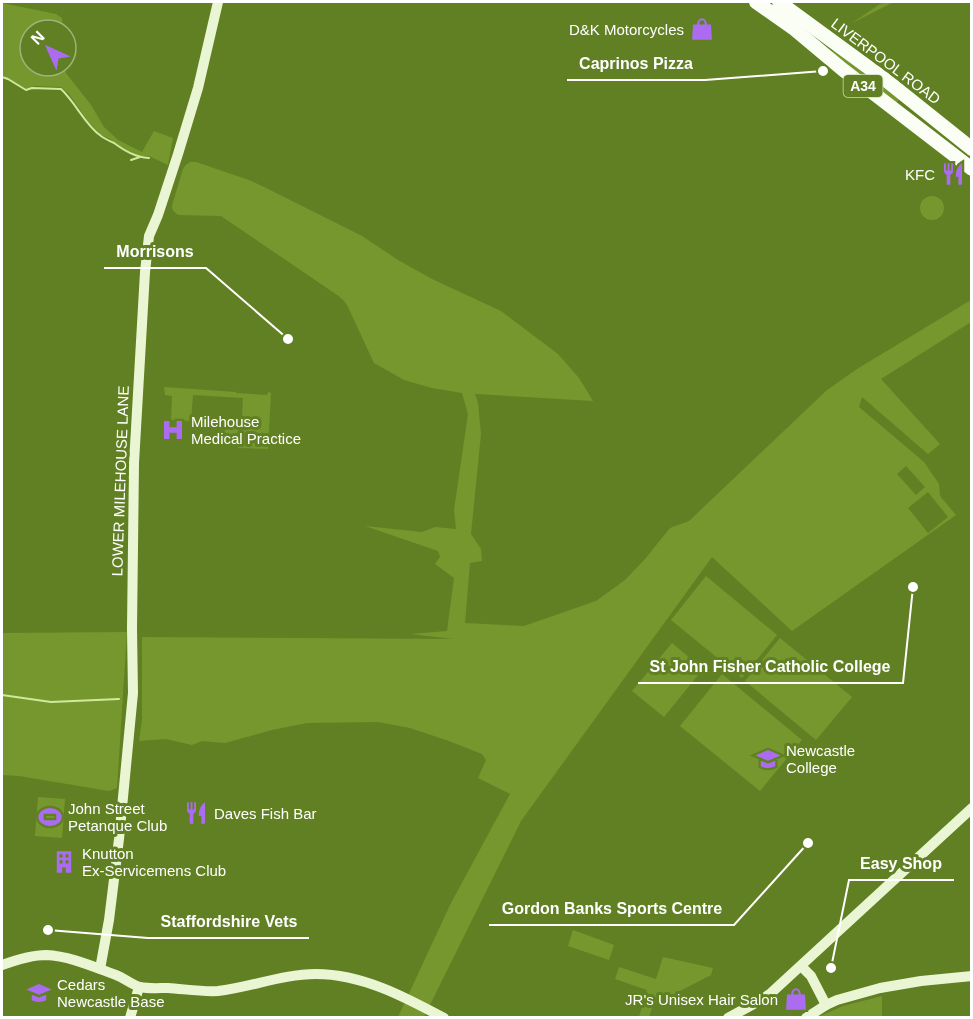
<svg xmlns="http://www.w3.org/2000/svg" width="973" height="1019" viewBox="0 0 973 1019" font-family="Helvetica,sans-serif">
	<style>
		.green { fill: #75972d; fill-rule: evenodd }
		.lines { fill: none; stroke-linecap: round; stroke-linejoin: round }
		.stream { stroke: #d1e89d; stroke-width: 2 }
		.secondary { stroke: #eaf6d3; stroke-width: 10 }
		.trunk { stroke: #fafef4; stroke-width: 14 }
		.labels { text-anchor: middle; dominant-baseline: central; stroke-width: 6; stroke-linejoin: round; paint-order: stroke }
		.shield { fill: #618023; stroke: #d0d9bd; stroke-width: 1.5 }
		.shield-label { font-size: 14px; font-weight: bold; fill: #fff }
		.poi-label { font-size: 15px; fill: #fff; stroke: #618023; text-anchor: start }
		.street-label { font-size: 15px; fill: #fff; stroke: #618023 }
		.leader { fill: none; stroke: #fff; stroke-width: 2 }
		.callout-dot { fill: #fff; stroke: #618023; stroke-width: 2 }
		.callout-label { font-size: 16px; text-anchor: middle; font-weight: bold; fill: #fff; stroke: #618023; stroke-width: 6; stroke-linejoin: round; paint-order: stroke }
	</style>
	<rect width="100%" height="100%" fill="#618023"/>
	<!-- green -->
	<g class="green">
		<path d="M883,2H894L852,23Z"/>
		<path d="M2,3L56,14L62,18L63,30H30V66H65L66,73L91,105L104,127L118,140L142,152L154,131L173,138L168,165L149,156H139L131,153L108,138L101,135L87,120L69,94L61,87L35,86L27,89L2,76Z"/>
		<path d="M835,48L900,98L895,105L832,52Z"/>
		<path d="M190,162H196L249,180L264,187L362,236L398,260L432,279L501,311L558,354L579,378L593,401L475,394L478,403L481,434L471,534L481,549L482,561L470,563L465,623L524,626L596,601L625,580L645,559L670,528L689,521L827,390L857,369L971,300V322L881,379L940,444L928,454L862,397L859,407L924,462L939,484L940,496L956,515L792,631L712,557L521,821L424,1017H398L451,903L510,794L478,778L486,760L482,754L449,741L410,728L378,722L307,723L272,730L225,743L202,741L192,745L166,739L139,741L142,720V637L453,639L411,634L447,631L454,578L435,564L440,557L438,551L365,526L422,532L435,527L456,529L454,510L468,414L462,393L432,388L404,380L374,363L348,307L345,302L340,297L221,216L178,215C175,212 173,212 172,207C172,205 182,173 183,169C186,164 186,165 190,162ZM906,466L925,487L916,495L897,474ZM928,492L948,517L928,533L908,508Z"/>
		<circle cx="932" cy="208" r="12"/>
		<path d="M164,387L236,392V393L267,395L268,392L271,393L268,449L238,448V446L210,444L211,434H221V428L211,427L212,417L242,418L243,398L193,395L191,421L171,420L172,396L165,395Z"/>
		<path d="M706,576L777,635L742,678L671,620Z"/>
		<path d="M127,632L117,788L109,791L19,776L2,775V633Z"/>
		<path d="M780,638L852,697L816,740L745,681Z"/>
		<path d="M672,643L703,669L664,717L632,691Z"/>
		<path d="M722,674L802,740L760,791L680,726Z"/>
		<path d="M38,797L65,799L62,838L35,836Z"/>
		<path d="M573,930L614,945L609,960L568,946Z"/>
		<path d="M663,957L713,968L711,975L653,1005L649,1017H639L647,990L615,979L619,967L656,979Z"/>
		<path d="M882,996V1017H818L843,1006Z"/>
	</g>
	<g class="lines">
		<!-- stream -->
		<g class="stream">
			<path d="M2,77L8,79L26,90L32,88L61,89C76,103 85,125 101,136C105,139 110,141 114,143C125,151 135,157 149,158"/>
			<path d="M131,160L140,157"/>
			<path d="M2,695L51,702L119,699"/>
		</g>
		<!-- secondary -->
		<g class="secondary">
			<path d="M2,965C16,960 31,955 46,955C70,956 94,967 116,975C124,978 132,985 140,987C149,989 159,988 168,988C184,989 202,992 218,991C251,987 283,974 316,974C362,974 405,997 444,1018"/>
			<path d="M801,966L811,976L826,1005"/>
			<path d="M100,969L109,920L119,839L133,693L132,629L134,463L145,272L149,236L158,215L178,154L198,88L218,2"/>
			<path d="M130,1018L139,987"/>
			<path d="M728,1018L761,1000L771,993L972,808"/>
			<path d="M806,1018L826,1005L837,1000L880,988L921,981L972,976"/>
		</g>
		<!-- trunk -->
		<g class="trunk">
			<path d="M756,2L793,28L842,69L972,169"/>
			<path d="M779,2L887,81L972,149"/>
		</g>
	</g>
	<!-- icons -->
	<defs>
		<g id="shop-bare" transform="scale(1.8)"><path d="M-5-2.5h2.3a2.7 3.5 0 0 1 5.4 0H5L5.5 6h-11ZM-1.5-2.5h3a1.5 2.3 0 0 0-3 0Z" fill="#ac6cf2" stroke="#618023" stroke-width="2.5" paint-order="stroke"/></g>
		<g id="restaurant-bare" transform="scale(1.8)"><path d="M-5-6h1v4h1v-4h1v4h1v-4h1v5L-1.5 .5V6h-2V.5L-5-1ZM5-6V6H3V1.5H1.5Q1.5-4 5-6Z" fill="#ac6cf2" stroke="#618023" stroke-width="2.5" paint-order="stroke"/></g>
		<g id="hospital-bare" transform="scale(1.8)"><path d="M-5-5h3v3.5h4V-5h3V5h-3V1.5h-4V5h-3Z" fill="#ac6cf2" stroke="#618023" stroke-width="2.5" paint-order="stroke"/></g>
		<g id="university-bare" transform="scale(1.8)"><path d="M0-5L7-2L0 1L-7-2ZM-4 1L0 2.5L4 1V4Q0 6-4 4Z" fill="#ac6cf2" stroke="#618023" stroke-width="2.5" paint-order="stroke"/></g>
		<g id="stadium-bare" transform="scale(1.8)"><path d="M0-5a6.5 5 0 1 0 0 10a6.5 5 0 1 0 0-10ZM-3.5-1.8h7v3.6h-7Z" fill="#ac6cf2" stroke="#618023" stroke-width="2.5" paint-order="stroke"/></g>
		<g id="building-bare" transform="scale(1.8)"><path d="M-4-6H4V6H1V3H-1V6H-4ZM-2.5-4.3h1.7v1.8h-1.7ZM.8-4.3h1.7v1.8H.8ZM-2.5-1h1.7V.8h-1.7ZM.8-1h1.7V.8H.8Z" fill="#ac6cf2" stroke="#618023" stroke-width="2.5" paint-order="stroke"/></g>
		<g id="school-bare" transform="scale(1.8)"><path d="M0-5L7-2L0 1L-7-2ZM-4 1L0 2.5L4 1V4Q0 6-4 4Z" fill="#ac6cf2" stroke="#618023" stroke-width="2.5" paint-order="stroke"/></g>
	</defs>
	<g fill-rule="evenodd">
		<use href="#shop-bare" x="702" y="29"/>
		<use href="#restaurant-bare" x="953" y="174"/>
		<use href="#hospital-bare" x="173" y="430"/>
		<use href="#university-bare" x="768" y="759"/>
		<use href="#restaurant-bare" x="196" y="813"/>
		<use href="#stadium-bare" x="50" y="817"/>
		<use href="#building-bare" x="64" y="862"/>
		<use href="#school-bare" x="39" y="993"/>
		<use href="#shop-bare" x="796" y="999"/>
	</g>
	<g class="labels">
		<!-- shield labels -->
		<rect class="shield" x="843.5" y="75" width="39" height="22" rx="4.5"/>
		<g class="shield-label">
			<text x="863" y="86">A34</text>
		</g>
		<!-- poi labels -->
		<g class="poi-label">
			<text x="684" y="29" text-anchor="end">D&amp;K Motorcycles</text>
			<text x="935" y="174" text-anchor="end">KFC</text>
			<text x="191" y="421">Milehouse<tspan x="191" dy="17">Medical Practice</tspan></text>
			<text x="786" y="750">Newcastle<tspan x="786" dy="17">College</tspan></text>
			<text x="68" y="808">John Street<tspan x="68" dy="17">Petanque Club</tspan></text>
			<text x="214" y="813">Daves Fish Bar</text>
			<text x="82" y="853">Knutton<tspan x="82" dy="17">Ex-Servicemens Club</tspan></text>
			<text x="57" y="984">Cedars<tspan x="57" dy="17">Newcastle Base</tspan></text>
			<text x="778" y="999" text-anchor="end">JR's Unisex Hair Salon</text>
		</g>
		<!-- street labels -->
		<g class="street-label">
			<text transform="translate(886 61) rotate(37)">LIVERPOOL ROAD</text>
			<text transform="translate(120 481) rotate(-88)">LOWER MILEHOUSE LANE</text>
		</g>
	</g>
	<!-- callouts -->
	<path class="leader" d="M823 71L705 80H567M288 339L206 268H104M913 587L903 683H638M831 968L849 880H954M808 843L734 925H489M48 930L148 938H309"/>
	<g class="callout-dot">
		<circle cx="823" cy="71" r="6"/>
		<circle cx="288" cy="339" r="6"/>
		<circle cx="913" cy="587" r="6"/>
		<circle cx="831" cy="968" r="6"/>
		<circle cx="808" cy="843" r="6"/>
		<circle cx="48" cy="930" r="6"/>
	</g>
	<g class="callout-label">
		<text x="636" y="69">Caprinos Pizza</text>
		<text x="155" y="257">Morrisons</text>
		<text x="770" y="672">St John Fisher Catholic College</text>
		<text x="901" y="869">Easy Shop</text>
		<text x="612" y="914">Gordon Banks Sports Centre</text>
		<text x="229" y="927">Staffordshire Vets</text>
	</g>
	<!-- border -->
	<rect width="973" height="1019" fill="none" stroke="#ffffff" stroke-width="6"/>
	<!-- north arrow -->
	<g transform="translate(48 48) rotate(315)"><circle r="28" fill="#618023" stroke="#a0b37b" stroke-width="1.5"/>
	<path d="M0-4.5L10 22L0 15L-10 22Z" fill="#ac6cf2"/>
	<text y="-9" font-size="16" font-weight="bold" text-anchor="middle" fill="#ffffff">N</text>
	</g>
</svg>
